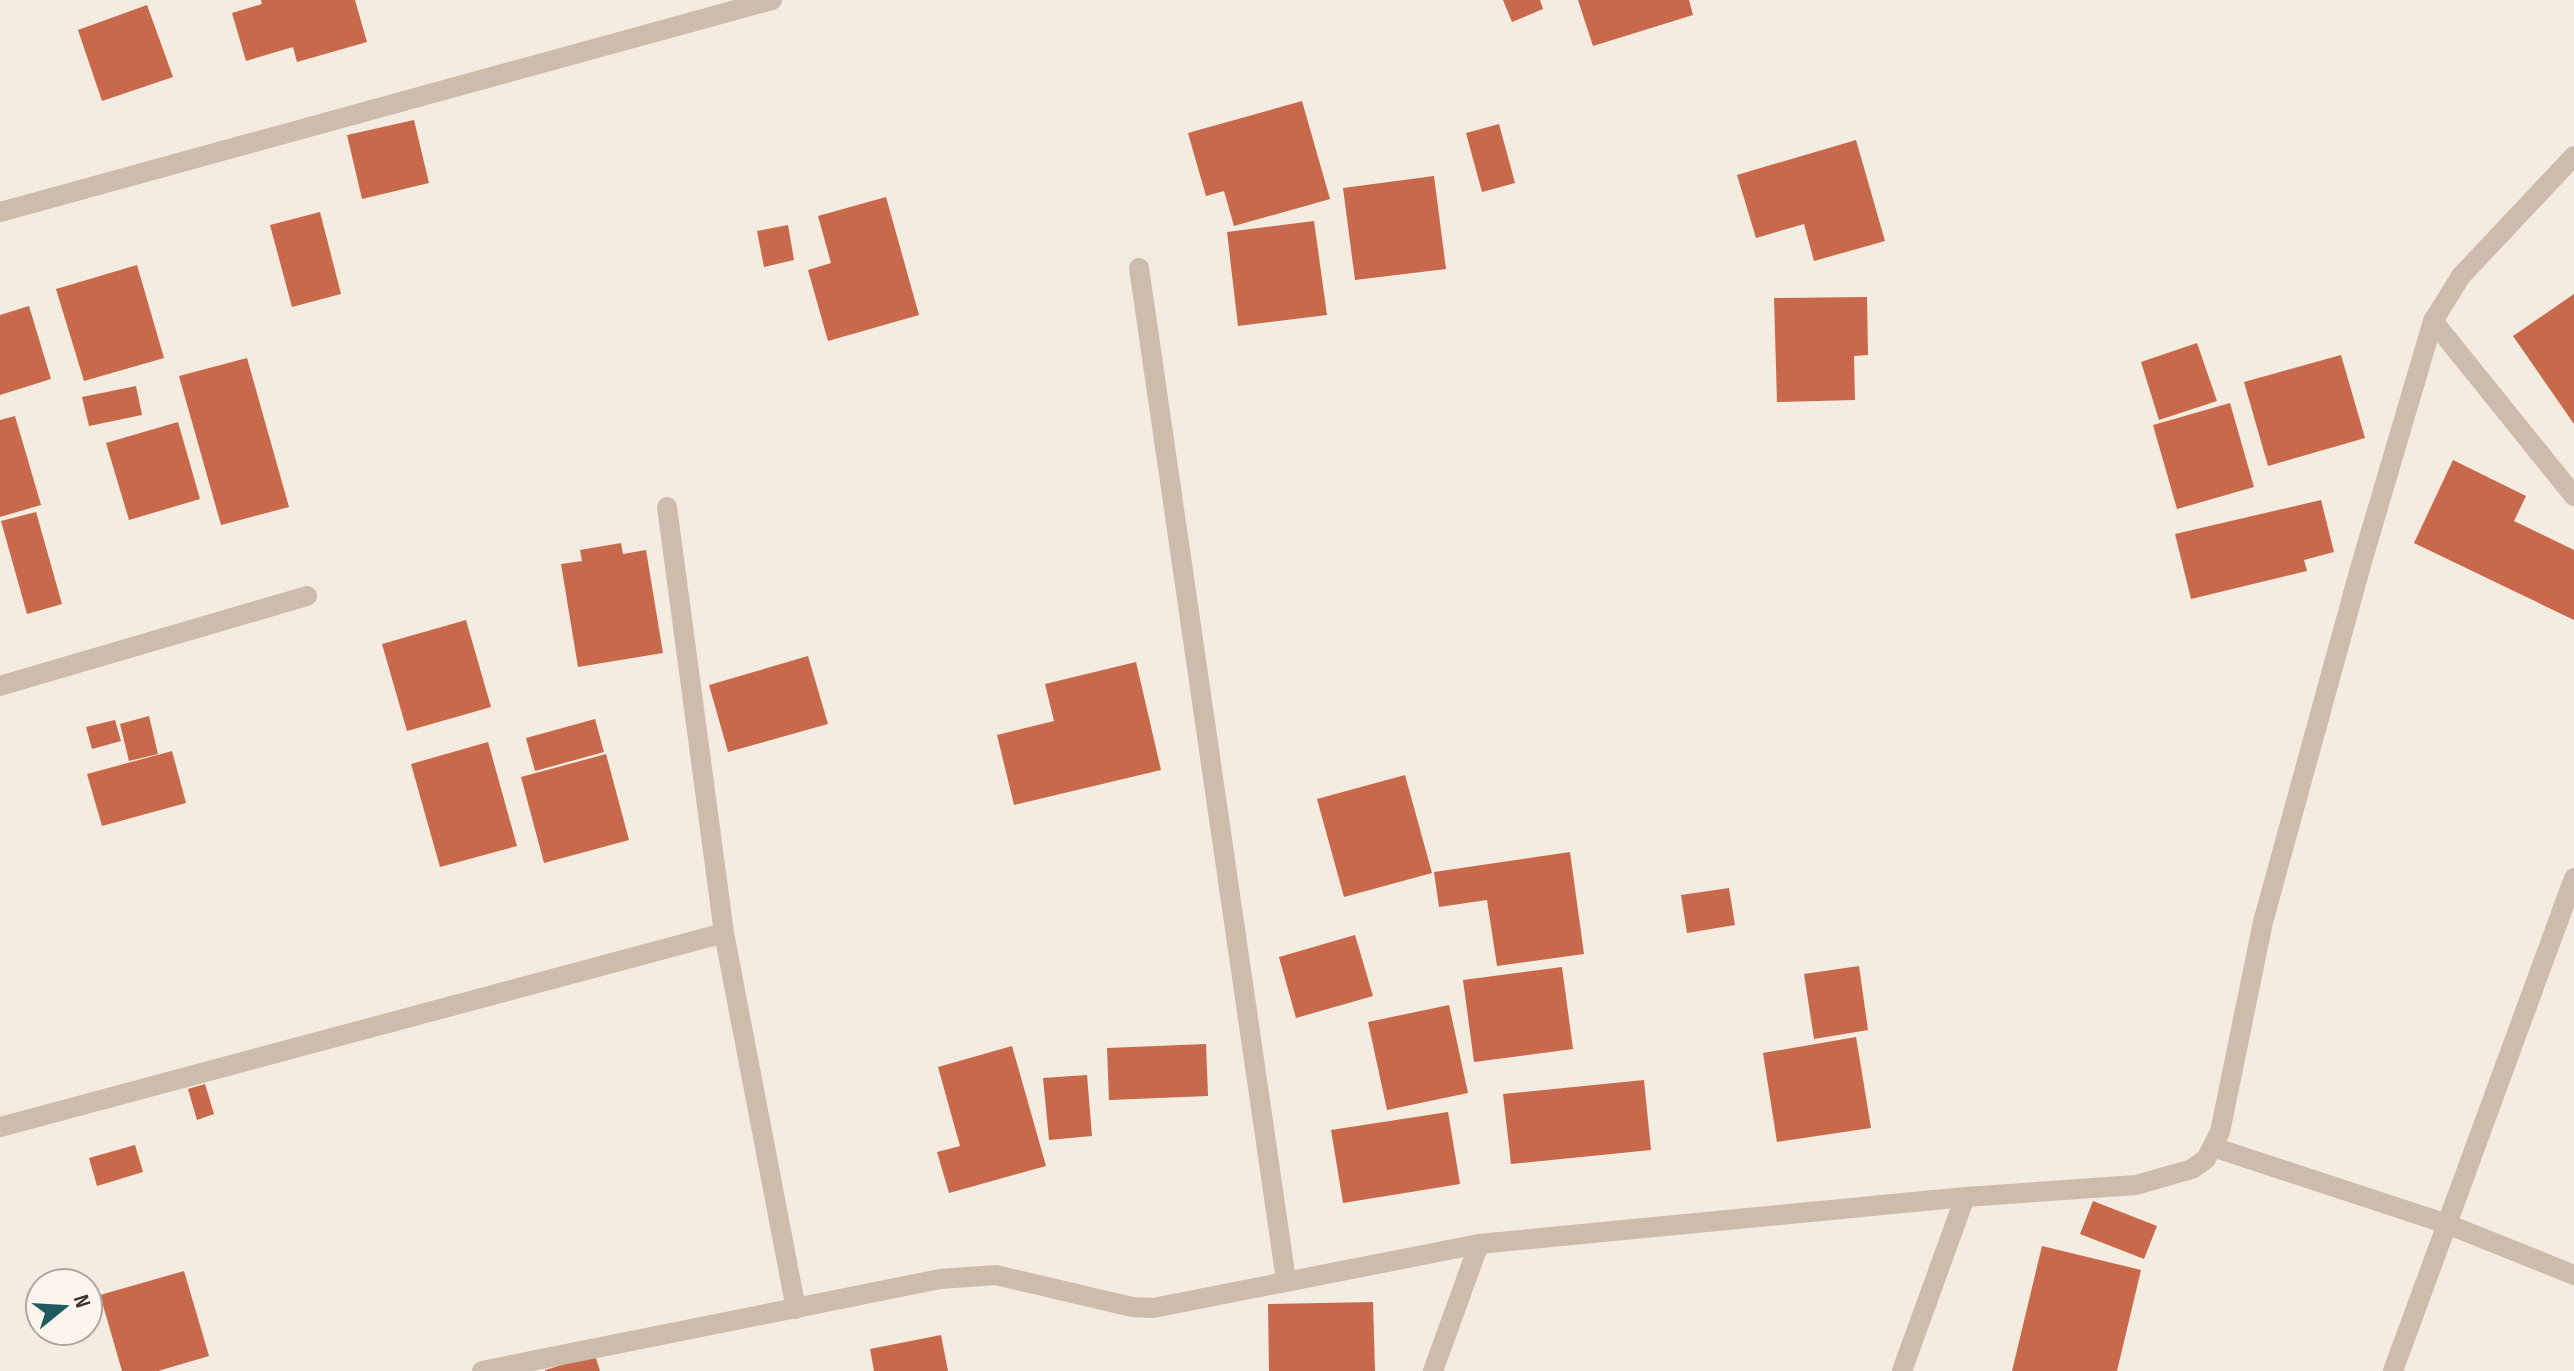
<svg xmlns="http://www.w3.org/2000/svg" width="2574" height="1371" viewBox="0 0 2574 1371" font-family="'Sofia Sans Condensed',sans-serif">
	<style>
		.building { fill: #c8694b }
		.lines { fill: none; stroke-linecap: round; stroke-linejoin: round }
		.street { stroke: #cdbbac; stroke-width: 20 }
	</style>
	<rect width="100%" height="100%" fill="#f4ebe1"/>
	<!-- building -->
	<g class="building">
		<path d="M261,0H355L367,42L297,62L293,47L246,61L232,13L262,4Z"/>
		<path d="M1503,0H1540L1543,9L1512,22Z"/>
		<path d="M1578,0H1689L1693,15L1593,46Z"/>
		<path d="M147,5L173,77L102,101L78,30Z"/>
		<path d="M1302,101L1330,199L1234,226L1224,191L1206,196L1188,133Z"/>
		<path d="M414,120L429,183L362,199L347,135Z"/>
		<path d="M1499,124L1515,183L1482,192L1466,133Z"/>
		<path d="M1856,140L1885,241L1814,261L1804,224L1756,238L1737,175Z"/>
		<path d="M1434,176L1446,269L1355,280L1343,188Z"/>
		<path d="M886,197L919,315L828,341L808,270L831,263L818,216Z"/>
		<path d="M320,212L341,294L292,307L270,225Z"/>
		<path d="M1314,221L1327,315L1238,326L1227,232Z"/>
		<path d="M788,225L794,260L764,267L757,231Z"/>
		<path d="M137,265L164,358L84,381L56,289Z"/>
		<path d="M2574,294V424L2513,336Z"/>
		<path d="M1867,297L1868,355L1854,356L1855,400L1777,402L1774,298Z"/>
		<path d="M29,306L51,379L0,395V315Z"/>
		<path d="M2197,343L2217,401L2159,420L2141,362Z"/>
		<path d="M2341,355L2365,438L2268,466L2244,382Z"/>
		<path d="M247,358L289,507L221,525L179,376Z"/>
		<path d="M136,386L142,415L89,426L82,397Z"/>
		<path d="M2230,403L2254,487L2177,509L2153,425Z"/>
		<path d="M15,416L41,505L0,517V420Z"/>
		<path d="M178,422L200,499L129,520L106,443Z"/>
		<path d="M2453,460L2526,496L2514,521L2574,550V620L2414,543Z"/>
		<path d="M2321,500L2334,552L2304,560L2307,571L2191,599L2175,534Z"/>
		<path d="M36,512L62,604L27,614L1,521Z"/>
		<path d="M621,543L623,554L646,550L663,653L578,667L561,564L582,561L580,550Z"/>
		<path d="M466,620L491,707L407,731L382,644Z"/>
		<path d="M808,656L828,724L728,752L709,685Z"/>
		<path d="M1136,662L1161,770L1014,805L997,735L1054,721L1045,684Z"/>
		<path d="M149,716L158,754L129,761L120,724Z"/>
		<path d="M595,719L604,752L535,771L526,738Z"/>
		<path d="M115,720L121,741L92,749L86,727Z"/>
		<path d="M488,742L517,846L440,867L411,764Z"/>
		<path d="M172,751L186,803L102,826L87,774Z"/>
		<path d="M606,754L629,840L544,863L521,777Z"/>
		<path d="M1405,775L1432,873L1344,897L1317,799Z"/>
		<path d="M1570,852L1584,954L1497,966L1487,900L1439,907L1434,872Z"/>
		<path d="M1729,888L1735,925L1687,933L1681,895Z"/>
		<path d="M1355,935L1373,996L1296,1018L1279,957Z"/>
		<path d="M1859,966L1868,1030L1814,1039L1804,974Z"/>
		<path d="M1562,967L1573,1049L1474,1062L1463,980Z"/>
		<path d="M1449,1005L1468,1093L1387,1110L1368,1022Z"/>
		<path d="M1856,1037L1871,1128L1777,1142L1763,1053Z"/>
		<path d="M1206,1044L1208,1096L1109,1100L1107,1048Z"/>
		<path d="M1012,1046L1046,1166L949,1193L937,1152L960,1146L938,1067Z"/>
		<path d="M1087,1075L1092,1136L1049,1140L1043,1078Z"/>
		<path d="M1644,1080L1651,1150L1511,1164L1503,1094Z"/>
		<path d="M205,1084L214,1114L197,1120L188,1089Z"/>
		<path d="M1448,1112L1460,1184L1343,1203L1331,1130Z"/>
		<path d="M135,1145L143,1172L97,1186L89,1158Z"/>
		<path d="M2093,1201L2157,1226L2144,1259L2080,1234Z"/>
		<path d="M2042,1246L2141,1270L2117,1371H2012Z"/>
		<path d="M184,1271L209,1356L158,1371H122L100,1295Z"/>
		<path d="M1373,1302L1375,1371H1269L1268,1304Z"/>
		<path d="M941,1335L948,1371H874L870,1349Z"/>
		<path d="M595,1355L600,1371H545V1370Z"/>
	</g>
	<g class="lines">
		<!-- street -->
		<g class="street">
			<path d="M0,212L772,0"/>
			<path d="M1139,268L1286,1280"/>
			<path d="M2433,321L2574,496"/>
			<path d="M667,507L724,933L796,1309"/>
			<path d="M0,686L307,596"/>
			<path d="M0,1127L724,933"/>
			<path d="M2213,1147L2447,1224L2574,1275"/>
			<path d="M482,1371L940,1279L996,1275L1132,1307L1153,1308L1479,1244L1965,1197L2136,1185L2192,1169L2206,1159L2220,1132L2263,922L2361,565L2433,321L2461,276L2574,156"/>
			<path d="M1433,1371L1479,1244"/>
			<path d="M1902,1371L1965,1197"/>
			<path d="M2393,1371L2574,878"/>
		</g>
	</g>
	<!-- north arrow -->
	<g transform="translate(64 1307) rotate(72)"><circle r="38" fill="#fbf5ee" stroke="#aea6a0" stroke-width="2"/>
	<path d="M0-6L14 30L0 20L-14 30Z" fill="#1f5a5e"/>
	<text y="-12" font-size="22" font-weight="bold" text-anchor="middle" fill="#3b302b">N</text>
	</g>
</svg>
